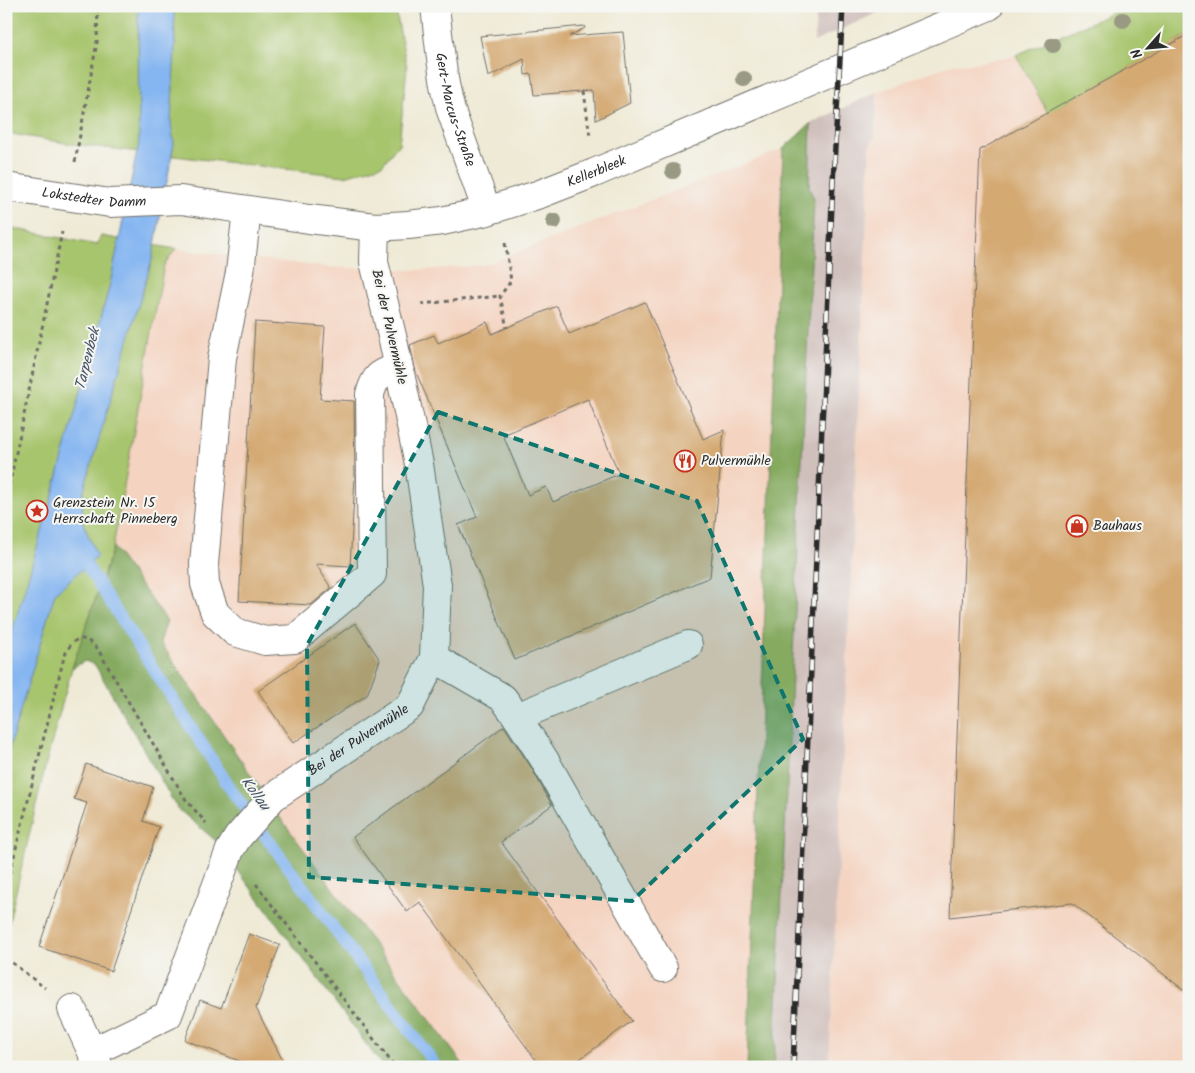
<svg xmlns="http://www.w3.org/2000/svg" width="1195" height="1073" viewBox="0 0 1195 1073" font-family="Kalam,sans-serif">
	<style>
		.built { fill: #f4d3c0 }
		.industrial { fill: #d0c0bc }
		.green { fill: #a7c56d; stroke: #69784c }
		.forest { fill: #85aa60; stroke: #586a46 }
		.water { fill: #86b6f1; stroke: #58708e }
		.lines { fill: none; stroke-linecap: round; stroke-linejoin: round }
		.stream { stroke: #86b6f1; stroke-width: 12 }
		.building { fill: #d4a972; fill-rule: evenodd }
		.minor-casing { stroke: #706e67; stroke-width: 30 }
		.path { stroke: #706e67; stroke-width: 3; stroke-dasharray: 4 4; stroke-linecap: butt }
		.minor { stroke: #fff; stroke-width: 28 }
		.rail-casing { stroke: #2b2b2b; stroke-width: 5.5 }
		.rail { stroke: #f6f6f2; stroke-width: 4; stroke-dasharray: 11; stroke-linecap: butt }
		.tree { fill: #989a83 }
		.marked { fill: #0f766e; fill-opacity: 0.2; stroke: #0f766e; stroke-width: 4; stroke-dasharray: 10 6; stroke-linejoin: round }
		.labels { text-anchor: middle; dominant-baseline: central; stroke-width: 4; stroke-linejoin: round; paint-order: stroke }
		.street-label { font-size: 14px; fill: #2b2b2b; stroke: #f6f6f2 }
		.poi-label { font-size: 14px; fill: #2b2b2b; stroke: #f6f6f2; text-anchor: start }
		.water-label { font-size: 15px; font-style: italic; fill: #465566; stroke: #f6f6f2 }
	</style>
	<rect width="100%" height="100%" fill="#f6f6f2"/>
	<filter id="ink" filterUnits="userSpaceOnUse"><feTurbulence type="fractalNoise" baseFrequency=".02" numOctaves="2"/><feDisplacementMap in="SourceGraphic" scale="10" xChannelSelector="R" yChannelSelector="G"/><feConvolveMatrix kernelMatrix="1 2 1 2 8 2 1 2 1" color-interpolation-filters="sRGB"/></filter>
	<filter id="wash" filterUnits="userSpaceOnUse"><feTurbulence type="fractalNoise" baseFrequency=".0096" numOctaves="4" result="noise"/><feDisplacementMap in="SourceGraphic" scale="20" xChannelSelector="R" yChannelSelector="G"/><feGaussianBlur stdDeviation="1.12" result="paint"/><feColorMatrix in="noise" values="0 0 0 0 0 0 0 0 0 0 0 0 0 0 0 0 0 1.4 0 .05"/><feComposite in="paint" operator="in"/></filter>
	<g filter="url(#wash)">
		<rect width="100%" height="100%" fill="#efead6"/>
		<!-- built -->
		<g class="built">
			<path d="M1129,6H1189V1067H829L870,145L875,137L877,92L952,64L974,63L1016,55Z"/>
			<path d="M783,149L747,1067H465L279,816L160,642L167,621L113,547L164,265L176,249L325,267L419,270L484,265Z"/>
		</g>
		<!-- industrial -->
		<g class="industrial">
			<path d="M817,6H881V11L814,42Z"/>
			<path d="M877,92L875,137L870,145L829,1067H774L814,199L809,187L811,123Z"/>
		</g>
		<!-- green -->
		<g class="green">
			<path d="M6,6H395L407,68L399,144L382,165L345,176L71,144L6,133Z"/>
			<path d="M1129,6H1189V34L1048,113L1016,55Z"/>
			<path d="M6,227L97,245L101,236L176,249L164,265L113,547L72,668L46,763L6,935Z"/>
		</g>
		<!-- forest -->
		<g class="forest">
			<path d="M811,123L809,187L814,199L774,1067H747L783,149Z"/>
			<path d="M113,547L167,621L160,642L279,816L465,1067H383L216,841L177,808L95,665L85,661L72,668Z"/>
		</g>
		<!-- water -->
		<path class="water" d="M138,6H174L175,47L171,123L174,144L152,260L82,496L83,523L97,556L55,593L6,759V652L53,494L110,284L139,142Z"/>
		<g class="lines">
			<!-- stream -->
			<path class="stream" d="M78,552L234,794L437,1067"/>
		</g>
		<g id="blocks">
			<!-- building -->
			<g class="building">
				<path d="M584,26L585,28L569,36L623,32L630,103L596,120L594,90L534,95L531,74L525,75L524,59L488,77L480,36Z"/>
				<path d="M1189,34V994L1072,903L950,917L980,150Z"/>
				<path d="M645,302L703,439L724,430L710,577L515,660L458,525L477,517L416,372L410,345L434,335L438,343L487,322L492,334L557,306L569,334ZM588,399L619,474L553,502L546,487L528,495L503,435Z"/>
				<path d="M255,322L325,327L320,399L354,401L355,478L350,566L316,564L331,588L311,605L239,601Z"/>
				<path d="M355,623L380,660L367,695L293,743L258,691Z"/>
				<path d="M504,726L531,767L552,805L501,842L632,1021L569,1067H541L420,902L407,912L353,837Z"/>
				<path d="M86,764L153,787L143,821L159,827L111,971L39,947L87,803L74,799Z"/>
				<path d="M249,934L280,945L256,1008L286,1067H255L185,1040L200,1000L221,1008Z"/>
			</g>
		</g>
	</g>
	<g filter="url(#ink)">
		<use href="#blocks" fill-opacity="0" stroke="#706e67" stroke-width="1"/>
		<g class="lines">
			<!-- minor casing -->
			<g class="minor-casing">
				<g id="minor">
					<path id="s1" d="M435,6C439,42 442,77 451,111L487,211"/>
					<path id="s2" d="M6,187L110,203L181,200L309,219L375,227L408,225L442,221L487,211L540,194L594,173L989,6"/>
					<path d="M247,210L240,272L222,358L204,564L205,584L215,613L235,632L265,641L295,639L372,574L370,394C376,374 380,374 398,367"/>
					<path d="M434,658L503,698L517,717L544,759L663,968"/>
					<path d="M517,717L688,645"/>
					<path d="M72,1009L99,1067"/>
					<path id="s3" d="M92,1052L168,1015L230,850L238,837L273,797L410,706L434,658L437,585L419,464L393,340L374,262L375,227"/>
				</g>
			</g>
			<!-- path -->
			<g class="path">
				<path d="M584,91L590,137"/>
				<path d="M75,162L97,42L98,6"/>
				<path d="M505,243L511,281L500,296L507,328"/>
				<path d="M421,304L500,296"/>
				<path d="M6,501L62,232"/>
				<path d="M256,884L395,1067"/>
				<path d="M6,888L64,657C68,648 74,635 87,640C90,642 94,646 97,648L186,800L206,823"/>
				<path d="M6,958L45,988"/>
			</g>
			<!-- minor -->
			<use href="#minor" class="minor"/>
			<!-- rail casing -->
			<g class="rail-casing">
				<path id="rail" d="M793,1067L833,182L843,6"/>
			</g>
			<!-- rail -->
			<use href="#rail" class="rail"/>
		</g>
		<!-- trees -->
		<g class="tree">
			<circle cx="1123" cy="20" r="8"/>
			<circle cx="1053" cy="45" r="8"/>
			<circle cx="744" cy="79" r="8"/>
			<circle cx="673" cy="171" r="8"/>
			<circle cx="554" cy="221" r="8"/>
		</g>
	</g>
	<!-- marked area -->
	<path class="marked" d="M438,412L697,501L803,739L632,901L309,877L307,645Z"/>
	<!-- icons -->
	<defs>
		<g id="restaurant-ring" transform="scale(1.125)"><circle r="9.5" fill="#f6f6f2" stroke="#c8321e" stroke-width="1.5"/><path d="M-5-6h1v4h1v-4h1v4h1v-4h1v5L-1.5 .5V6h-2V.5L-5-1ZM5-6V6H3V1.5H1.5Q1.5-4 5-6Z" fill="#c8321e"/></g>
		<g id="sight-ring" transform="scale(1.125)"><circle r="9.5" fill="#f6f6f2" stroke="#c8321e" stroke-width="1.5"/><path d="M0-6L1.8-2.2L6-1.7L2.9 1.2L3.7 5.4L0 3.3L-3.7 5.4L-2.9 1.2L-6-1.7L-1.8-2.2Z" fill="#c8321e"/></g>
		<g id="shop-ring" transform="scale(1.125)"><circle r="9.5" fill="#f6f6f2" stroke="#c8321e" stroke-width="1.5"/><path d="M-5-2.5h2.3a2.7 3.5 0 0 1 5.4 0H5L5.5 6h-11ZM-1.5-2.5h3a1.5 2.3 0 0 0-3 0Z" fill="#c8321e"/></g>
	</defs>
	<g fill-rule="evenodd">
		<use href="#restaurant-ring" x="685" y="461"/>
		<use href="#sight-ring" x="37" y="511"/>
		<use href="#shop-ring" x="1077" y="526"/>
	</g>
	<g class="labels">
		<!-- street labels -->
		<g class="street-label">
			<text stroke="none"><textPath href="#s1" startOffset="106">Gert-Marcus-Straße</textPath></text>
			<text stroke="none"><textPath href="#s2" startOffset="602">Kellerbleek</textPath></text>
			<text stroke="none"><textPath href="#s2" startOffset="89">Lokstedter Damm</textPath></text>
			<text transform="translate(389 327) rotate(77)">Bei der Pulvermühle</text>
			<text stroke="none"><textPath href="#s3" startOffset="432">Bei der Pulvermühle</textPath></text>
		</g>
		<!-- poi labels -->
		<g class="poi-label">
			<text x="701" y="461">Pulvermühle</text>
			<text x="53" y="503">Grenzstein Nr. 15<tspan x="53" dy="16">Herrschaft Pinneberg</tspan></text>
			<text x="1093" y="526">Bauhaus</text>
		</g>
		<!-- water labels -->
		<g class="water-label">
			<text transform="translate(88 359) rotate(-76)">Tarpenbek</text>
			<text transform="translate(255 794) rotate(54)">Kollau</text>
		</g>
	</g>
	<!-- margin -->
	<rect width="1195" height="1073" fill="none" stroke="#f6f6f2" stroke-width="25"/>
	<!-- north arrow -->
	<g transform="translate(1148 48) rotate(243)" stroke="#f6f6f2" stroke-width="4" paint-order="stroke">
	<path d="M0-4L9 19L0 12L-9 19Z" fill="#2b2b2b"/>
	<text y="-8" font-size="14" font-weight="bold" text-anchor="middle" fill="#2b2b2b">N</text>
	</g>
</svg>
